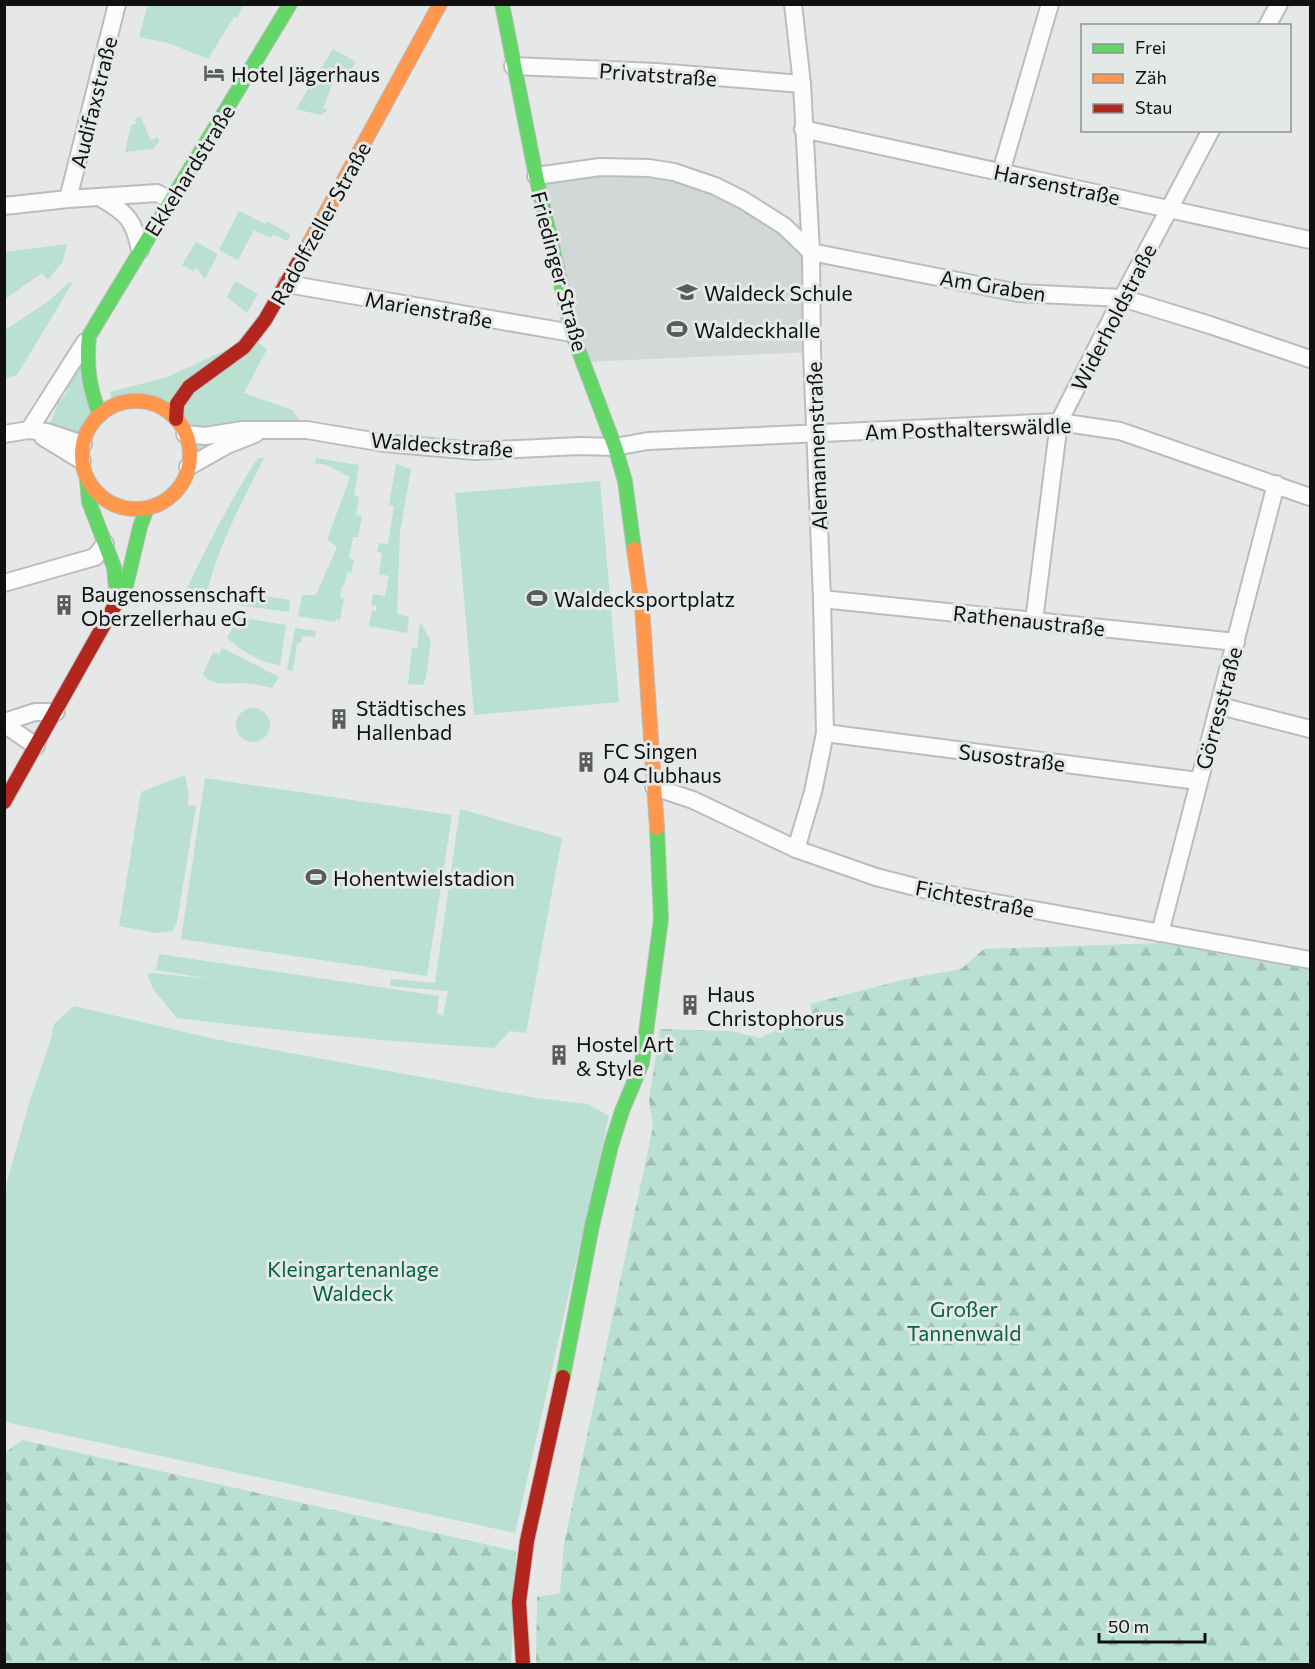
<svg xmlns="http://www.w3.org/2000/svg" width="1315" height="1669" viewBox="0 0 1315 1669" font-family="Commissioner,sans-serif">
	<style>
		.built { fill: #d1d8d5 }
		.green { fill: #b9e0d0 }
		.forest { fill: url(#forest-firs) }
		.lines { fill: none; stroke-linecap: round; stroke-linejoin: round }
		.street-casing { stroke: #bbbdbc; stroke-width: 20 }
		.fast-casing { stroke: #bbbdbc; stroke-width: 16 }
		.slow-casing { stroke: #bbbdbc; stroke-width: 16 }
		.jam-casing { stroke: #bbbdbc; stroke-width: 16 }
		.street { stroke: #fbfcfb; stroke-width: 16 }
		.fast { stroke: #63d668; stroke-width: 14 }
		.slow { stroke: #ff974d; stroke-width: 14 }
		.jam { stroke: #b3261e; stroke-width: 14 }
		.labels { text-anchor: middle; dominant-baseline: central; stroke-width: 6; stroke-linejoin: round; paint-order: stroke }
		.poi-label { font-size: 21px; fill: #0f100f; stroke: #e4e9e7; text-anchor: start }
		.street-label { font-size: 21px; fill: #0f100f; stroke: #e4e9e7 }
		.park-label { font-size: 21px; fill: #046148; stroke: #e4e9e7 }
	</style>
	<defs>
		<pattern id="forest-firs" width="22" height="20" patternUnits="userSpaceOnUse" patternTransform="scale(1.5)"><rect width="22" height="20" fill="#b9e0d0"/><path d="M5 1l3.5 6h-7zM16 11l3.5 6h-7z" fill="#9ebfb1"/></pattern>
	</defs>
	<rect width="100%" height="100%" fill="#e5e8e7"/>
	<!-- built -->
	<path class="built" d="M600,167L696,179L811,252L812,352L584,362L536,176Z"/>
	<!-- green -->
	<g class="green">
		<path d="M148,4H244V5L237,18L234,17L208,59L168,43L139,37Z"/>
		<path d="M333,49L356,62L348,74L338,70L323,108L328,110L320,115L296,109Z"/>
		<path d="M140,116L151,140L158,137L159,142L153,149L125,152L131,125L136,124L135,119Z"/>
		<path d="M239,211L265,224L267,221L291,235L287,241L273,234L271,238L254,230L238,260L219,250Z"/>
		<path d="M196,242L218,254L205,279L196,267L194,271L182,265Z"/>
		<path d="M67,244L63,261L48,280L42,273L5,299V252Z"/>
		<path d="M235,281L258,294L247,313L227,297Z"/>
		<path d="M73,282L17,375L5,379V330L50,300L68,283Z"/>
		<path d="M89,336L100,415L90,427L83,444L47,432L58,403L68,392L56,385Z"/>
		<path d="M252,338L267,349L244,393L292,410L307,430L270,429L188,467C191,419 160,393 114,406L110,392L167,377Z"/>
		<path d="M258,458H264C243,500 220,542 208,588H212L204,600L186,590C208,545 230,500 258,458Z"/>
		<path d="M316,458L359,465L354,496L359,497L356,515L362,516L358,537H353L349,558L354,560L351,573L347,572L344,586H342L340,598H344L340,620L336,619L335,622L298,616L302,595H316L337,547L327,540L350,477L327,465L315,463Z"/>
		<path d="M396,464L411,469L400,532L397,614L409,617L407,633L369,626L372,611H376L377,606L371,605L373,594L385,596L389,576L379,574L382,553L377,552L379,543L388,544L394,506L389,505Z"/>
		<path d="M600,481L619,702L474,715L455,493Z"/>
		<path d="M224,590L290,600L289,612L224,603Z"/>
		<path d="M238,617L286,625L280,665C260,663 241,650 227,638Z"/>
		<path d="M420,622L431,641L426,678L423,685L408,684L412,648H417Z"/>
		<path d="M295,628L316,631L315,637L302,636L301,643H297L293,671L287,670Z"/>
		<path d="M222,648L279,677L272,688C263,686 252,683 243,683C228,683 213,687 203,674L213,652L219,654Z"/>
		<circle cx="253" cy="725" r="17"/>
		<path d="M185,775L189,796L187,805L196,806L177,922L172,931L155,933L119,926L141,792Z"/>
		<path d="M205,778L452,815L427,976L181,939Z"/>
		<path d="M460,809L562,838L526,1033L510,1031L494,1048C389,1042 283,1031 177,1018L153,989L147,974L153,973L211,979L156,970L159,954L439,996L437,1013L443,1016L448,991L390,986L391,979L435,983Z"/>
		<path d="M74,1006L214,1039L536,1098L588,1104L609,1116L515,1533L5,1422L4,1208L7,1181L30,1100L50,1042L54,1024Z"/>
	</g>
	<!-- forest -->
	<g class="forest">
		<path d="M1160,943L1310,970V1664H536L537,1597L560,1593L564,1544L653,1127L649,1100L660,1029L731,1031L760,1038L812,1012L810,1004L906,979L961,969L984,949Z"/>
		<path d="M22,1440L516,1551L511,1664H5V1453Z"/>
	</g>
	<g class="lines">
		<!-- street casing -->
		<g class="street-casing">
			<g id="street">
				<path d="M793,4L802,84L811,252L812,352L822,599L825,733L813,792L796,849"/>
				<path d="M1267,26L1279,4"/>
				<path d="M513,66L656,72L802,84"/>
				<path d="M803,129L1310,240"/>
				<path d="M1001,172L1050,4"/>
				<path d="M536,176L600,167L649,168L674,172L715,186L743,200L784,226L811,252L1018,293L1122,298L1210,325L1310,359"/>
				<path d="M101,198C127,213 134,220 140,250"/>
				<path d="M68,199L117,4"/>
				<path d="M4,206L68,199L157,193L172,201"/>
				<path d="M287,284L572,333"/>
				<path d="M29,430L85,342"/>
				<path d="M4,434L29,430L47,432L83,444"/>
				<path d="M185,434L205,436L242,430H307L384,443L475,451L579,446L615,447L648,441L1059,422L1120,431L1310,497"/>
				<path d="M43,437L82,461"/>
				<path d="M188,467L227,445L255,434"/>
				<path d="M4,583L95,557L105,544"/>
				<path d="M822,599L1236,642"/>
				<path d="M1034,621L1059,422L1122,298L1211,130"/>
				<path d="M1220,706L1310,729"/>
				<path d="M4,722L35,712H56"/>
				<path d="M4,724L36,746"/>
				<path d="M825,733L1198,781"/>
				<path d="M654,787L693,800L796,849L876,877L935,892L1310,960"/>
				<path d="M1160,933L1276,484"/>
			</g>
		</g>
		<!-- fast casing -->
		<g class="fast-casing">
			<g id="fast">
				<path d="M502,4L536,176L572,333L615,447L625,481L634,549"/>
				<path d="M100,415C89,388 86,365 89,336L290,4"/>
				<path d="M87,481L89,502L114,567L117,600"/>
				<path d="M115,605L126,586L140,527L147,508"/>
				<path d="M563,1377L592,1226L611,1146L622,1111L642,1063L661,919L657,828"/>
			</g>
		</g>
		<!-- slow casing -->
		<g class="slow-casing">
			<g id="slow">
				<path d="M306,249L440,4"/>
				<circle cx="136" cy="455" r="54"/>
				<path d="M634,549L642,606L657,828"/>
			</g>
		</g>
		<!-- jam casing -->
		<g class="jam-casing">
			<g id="jam">
				<path d="M176,419L177,404L189,387L244,347L265,320L306,249"/>
				<path d="M4,802L115,605"/>
				<path d="M523,1664L519,1602L527,1541L563,1377"/>
			</g>
		</g>
		<!-- street -->
		<use href="#street" class="street"/>
		<!-- fast -->
		<use href="#fast" class="fast"/>
		<!-- slow -->
		<use href="#slow" class="slow"/>
		<!-- jam -->
		<use href="#jam" class="jam"/>
	</g>
	<!-- icons -->
	<defs>
		<g id="hotel-bare" transform="scale(1.62)"><path d="M-6-4.5h1.5V1H6V5H4.5V3h-9V5H-6ZM-4 0a1.8 1.8 0 1 1 3.6 0ZM.5 0V-2.5h3Q6-2.5 6 0Z" fill="#5a5c5b" stroke="#e4e9e7" stroke-width="2.5" paint-order="stroke"/></g>
		<g id="school-bare" transform="scale(1.62)"><path d="M0-5L7-2L0 1L-7-2ZM-4 1L0 2.5L4 1V4Q0 6-4 4Z" fill="#5a5c5b" stroke="#e4e9e7" stroke-width="2.5" paint-order="stroke"/></g>
		<g id="stadium-bare" transform="scale(1.62)"><path d="M0-5a6.5 5 0 1 0 0 10a6.5 5 0 1 0 0-10ZM-3.5-1.8h7v3.6h-7Z" fill="#5a5c5b" stroke="#e4e9e7" stroke-width="2.5" paint-order="stroke"/></g>
		<g id="building-bare" transform="scale(1.62)"><path d="M-4-6H4V6H1V3H-1V6H-4ZM-2.5-4.3h1.7v1.8h-1.7ZM.8-4.3h1.7v1.8H.8ZM-2.5-1h1.7V.8h-1.7ZM.8-1h1.7V.8H.8Z" fill="#5a5c5b" stroke="#e4e9e7" stroke-width="2.5" paint-order="stroke"/></g>
	</defs>
	<g fill-rule="evenodd">
		<use href="#hotel-bare" x="214" y="73"/>
		<use href="#school-bare" x="687" y="292"/>
		<use href="#stadium-bare" x="677" y="329"/>
		<use href="#stadium-bare" x="537" y="598"/>
		<use href="#building-bare" x="64" y="605"/>
		<use href="#building-bare" x="339" y="719"/>
		<use href="#building-bare" x="586" y="762"/>
		<use href="#stadium-bare" x="316" y="877"/>
		<use href="#building-bare" x="690" y="1005"/>
		<use href="#building-bare" x="559" y="1055"/>
	</g>
	<g class="labels">
		<!-- poi labels -->
		<g class="poi-label">
			<text x="231" y="73">Hotel Jägerhaus</text>
			<text x="704" y="292">Waldeck Schule</text>
			<text x="694" y="329">Waldeckhalle</text>
			<text x="81" y="593">Baugenossenschaft<tspan x="81" dy="24">Oberzellerhau eG</tspan></text>
			<text x="554" y="598">Waldecksportplatz</text>
			<text x="356" y="707">Städtisches<tspan x="356" dy="24">Hallenbad</tspan></text>
			<text x="603" y="750">FC Singen<tspan x="603" dy="24">04 Clubhaus</tspan></text>
			<text x="333" y="877">Hohentwielstadion</text>
			<text x="707" y="993">Haus<tspan x="707" dy="24">Christophorus</tspan></text>
			<text x="576" y="1043">Hostel Art<tspan x="576" dy="24">&amp; Style</tspan></text>
		</g>
		<!-- street labels -->
		<g class="street-label">
			<text transform="translate(658 74) rotate(4)">Privatstraße</text>
			<text transform="translate(93 102) rotate(-76)">Audifaxstraße</text>
			<text transform="translate(189 170) rotate(-58)">Ekkehardstraße</text>
			<text transform="translate(1057 184) rotate(12)">Harsenstraße</text>
			<text transform="translate(320 223) rotate(-61)">Radolfzeller Straße</text>
			<text transform="translate(560 271) rotate(75)">Friedinger Straße</text>
			<text transform="translate(993 285) rotate(9)">Am Graben</text>
			<text transform="translate(429 309) rotate(10)">Marienstraße</text>
			<text transform="translate(1113 317) rotate(-63)">Widerholdstraße</text>
			<text transform="translate(968 428) rotate(-2)">Am Posthalterswäldle</text>
			<text transform="translate(442 444) rotate(4)">Waldeckstraße</text>
			<text transform="translate(816 446) rotate(-92)">Alemannenstraße</text>
			<text transform="translate(1029 620) rotate(6)">Rathenaustraße</text>
			<text transform="translate(1218 708) rotate(-75)">Görresstraße</text>
			<text transform="translate(1012 757) rotate(7)">Susostraße</text>
			<text transform="translate(975 898) rotate(11)">Fichtestraße</text>
		</g>
		<!-- park labels -->
		<g class="park-label">
			<text x="353" y="1268">Kleingartenanlage<tspan x="353" dy="24">Waldeck</tspan></text>
			<text x="964" y="1308">Großer<tspan x="964" dy="24">Tannenwald</tspan></text>
		</g>
	</g>
	<!-- border -->
	<rect width="1315" height="1669" fill="none" stroke="#0f100f" stroke-width="12"/>
	<!-- legend -->
	<rect x="1081" y="24" width="210" height="108" fill="#e4e9e7" stroke="#8f9291" stroke-width="1.5"/>
	<rect x="1093" y="44" width="30" height="9" fill="#63d668" stroke="#8f9291" stroke-width="1.5"/>
	<text x="1135" y="54" font-size="18" fill="#0f100f">Frei</text>
	<rect x="1093" y="74" width="30" height="9" fill="#ff974d" stroke="#8f9291" stroke-width="1.5"/>
	<text x="1135" y="84" font-size="18" fill="#0f100f">Zäh</text>
	<rect x="1093" y="104" width="30" height="9" fill="#b3261e" stroke="#8f9291" stroke-width="1.5"/>
	<text x="1135" y="114" font-size="18" fill="#0f100f">Stau</text>
	<!-- scale -->
	<path d="M1099 1633v9h106v-9" fill="none" stroke="#0f100f" stroke-width="3"/>
	<text x="1108" y="1633" font-size="18" fill="#0f100f" stroke="#e4e9e7" stroke-width="4.5" paint-order="stroke">50 m</text>
</svg>
